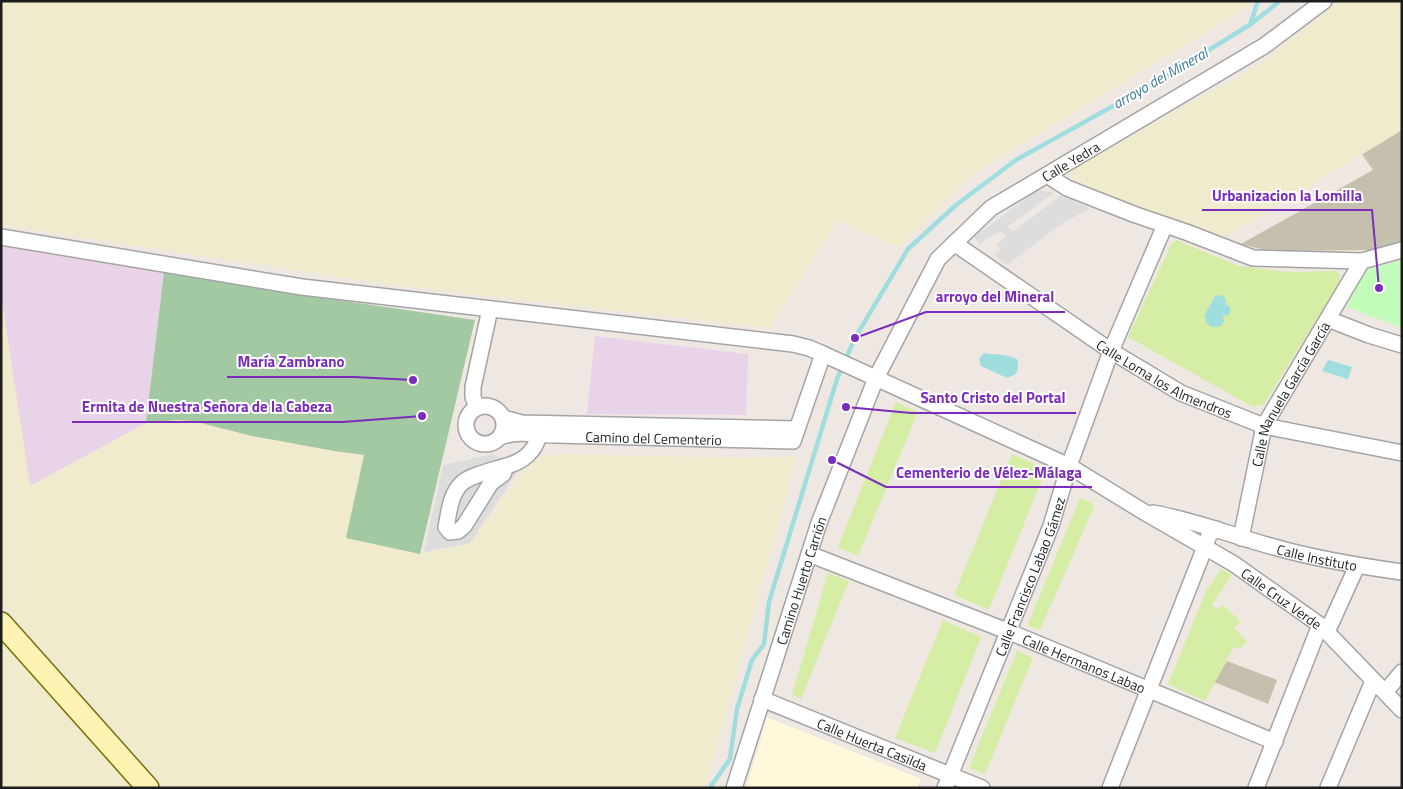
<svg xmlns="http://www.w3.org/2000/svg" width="1403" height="789" viewBox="0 0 1403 789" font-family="'Titillium Web',sans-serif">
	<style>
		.industrial { fill: #e8d3e8 }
		.education { fill: #fff8db }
		.construction { fill: #c4c0ad }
		.farmland { fill: #efebcc }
		.grass { fill: #d5eda4 }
		.cemetery { fill: #a3c9a2 }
		.park { fill: #c2fcbb }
		.parking { fill: #ddd }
		.water { fill: #9fdddf }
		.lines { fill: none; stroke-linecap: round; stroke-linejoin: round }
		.stream { stroke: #9fdddf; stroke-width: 4.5 }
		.street-casing { stroke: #a4a4a4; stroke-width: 18 }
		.secondary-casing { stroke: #786f00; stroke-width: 24 }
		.street { stroke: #fff; stroke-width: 15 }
		.secondary { stroke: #fdf3b2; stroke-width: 21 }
		.labels { text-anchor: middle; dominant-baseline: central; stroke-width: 4; stroke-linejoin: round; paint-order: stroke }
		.street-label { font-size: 14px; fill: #1d1d1d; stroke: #fff }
		.water-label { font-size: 15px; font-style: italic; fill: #3c7c9a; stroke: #fff }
		.leader { fill: none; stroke: #7b2cbf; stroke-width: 2 }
		.callout-dot { fill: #7b2cbf; stroke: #fff; stroke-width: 2 }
		.callout-label { font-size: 15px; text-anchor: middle; font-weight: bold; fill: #7b2cbf; stroke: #fff; stroke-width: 4; stroke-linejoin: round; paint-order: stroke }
	</style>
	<rect width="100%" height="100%" fill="#efe8e2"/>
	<!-- industrial -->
	<g class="industrial">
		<path d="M1,245L164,271L146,423L30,486L1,295Z"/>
		<path d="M595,336L748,354L746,415L587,414Z"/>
	</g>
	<!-- education -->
	<path class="education" d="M767,717L921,779L917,788H746Z"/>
	<!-- construction -->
	<g class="construction">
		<path d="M1402,130V243L1378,250L1268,251L1241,244L1373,170L1362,154Z"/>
		<path d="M1227,661L1277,680L1268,704L1214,682Z"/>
	</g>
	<!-- farmland -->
	<g class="farmland">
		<path d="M1,1H1258L973,174L899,248L837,221L770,328L383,284L1,225Z"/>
		<path d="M1339,1H1402V130L1226,237L1077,185L1069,171L1264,62Z"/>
		<path d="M1,295L30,486L146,423L176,420L203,423L252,436L334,451L364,455L346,538L420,554L471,544L518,476L539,457L561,454L745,458L797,457L708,778L704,788H166L1,601Z"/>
		<path d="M1,636L48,692L135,788H1Z"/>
	</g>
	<!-- grass -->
	<g class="grass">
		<path d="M1177,240L1190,246L1239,266L1288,272L1335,271L1340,274V282L1264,404L1253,407L1128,337L1172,243Z"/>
		<path d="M896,402L918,412L858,556L838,547Z"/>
		<path d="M1012,454L1043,468L1045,472L989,610L954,595Z"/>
		<path d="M1080,498L1091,502L1094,507L1040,630L1027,626Z"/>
		<path d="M1221,569L1232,575L1212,605L1217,609L1223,605L1241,622L1234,627L1247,642L1239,649L1234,647L1205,701L1168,684L1206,591Z"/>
		<path d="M828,573L849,581L801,699L792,694Z"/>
		<path d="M943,620L981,637L935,753L895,738Z"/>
		<path d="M1017,651L1033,658L985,774L969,768Z"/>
	</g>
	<!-- cemetery -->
	<path class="cemetery" d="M164,271L269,290L475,320L420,554L346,538L364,455L334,451L252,436L193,421L176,420L146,423Z"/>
	<!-- park -->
	<path class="park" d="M1402,260V328L1347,307L1365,270Z"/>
	<!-- parking -->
	<g class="parking">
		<path d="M1037,190L1054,193L1007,227L1014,231L1060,196L1090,208L1060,225L1007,265L994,255L1001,249L996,245L1006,236L1000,232L987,238L980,245L974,237Z"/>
		<path d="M493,454L506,461L516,474L470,543L424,552L443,465Z"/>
	</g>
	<!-- water -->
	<g class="water">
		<path d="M1220,295L1224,297L1226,300L1225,305H1228L1231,310L1229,315L1223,316L1224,321L1222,325C1212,330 1207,326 1204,316L1215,296Z"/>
		<path d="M984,353C994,355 1011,354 1018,360V368L1016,374L1007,378L981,366L979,359Z"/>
		<path d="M1328,360L1352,367L1348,379L1322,371Z"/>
	</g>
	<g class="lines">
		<!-- stream -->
		<g class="stream">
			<path d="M1251,22L1258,1"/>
			<path d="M711,788V786L730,759L737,709L752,660L764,644L769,602L837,379L855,338L908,249L956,205L1016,160L1167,76L1251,24L1280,1"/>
		</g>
		<!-- street casing -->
		<g class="street-casing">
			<g id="street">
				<path d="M1047,175L1067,188L1136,215L1186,232L1253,258L1362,261L1402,250"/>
				<path id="s1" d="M1,237L302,287L793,344L809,348L823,354L1069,466L1144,512L1234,564L1320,625L1402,710"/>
				<path id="s2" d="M954,243L1111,351L1181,393L1264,426L1402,453"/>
				<path d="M1328,319L1369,335L1402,345"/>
				<circle cx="485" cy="425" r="19"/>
				<path d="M477,408L473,397V387L490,309"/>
				<path d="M503,418L522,423L797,429"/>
				<path id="s3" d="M500,437C518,430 538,435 556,435L793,441L823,354"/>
				<path d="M506,466C494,470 471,475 462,483C450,494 449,513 446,527L450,532L458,531L464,526L491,483L503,474L506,466C523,462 535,451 539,435"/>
				<path id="s4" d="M1153,513C1194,520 1233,536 1274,547C1316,559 1359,566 1402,572"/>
				<path id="s5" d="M1241,538L1264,426L1362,261"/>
				<path id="s6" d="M809,554L1007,631L1275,742"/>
				<path d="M1327,632L1357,566"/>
				<path d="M1385,692L1402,672"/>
				<path id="s7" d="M762,699L982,788"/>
				<path id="s8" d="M734,788L819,523L876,378L938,259L991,208L1264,46L1324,1"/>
				<path id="s9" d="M945,788L1051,526L1069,466L1111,351L1165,225"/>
				<path d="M1110,788L1205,547L1209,535L1216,529"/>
				<path d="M1256,788L1320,625"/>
				<path d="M1328,788L1373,681"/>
			</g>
		</g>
		<!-- secondary casing -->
		<g class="secondary-casing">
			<path id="secondary" d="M1,623L148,788"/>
		</g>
		<!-- street -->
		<use href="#street" class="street"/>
		<!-- secondary -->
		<use href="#secondary" class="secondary"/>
	</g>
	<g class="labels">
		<!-- street labels -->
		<g class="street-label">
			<text stroke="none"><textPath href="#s8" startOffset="734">Calle Yedra</textPath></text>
			<text stroke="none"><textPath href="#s2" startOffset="251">Calle Loma los Almendros</textPath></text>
			<text stroke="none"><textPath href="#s5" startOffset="154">Calle Manuela García García</textPath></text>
			<text stroke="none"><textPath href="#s3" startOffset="154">Camino del Cementerio</textPath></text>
			<text stroke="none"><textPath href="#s4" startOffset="170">Calle Instituto</textPath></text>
			<text stroke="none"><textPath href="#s9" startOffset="228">Calle Francisco Labao Gámez</textPath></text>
			<text stroke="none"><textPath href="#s8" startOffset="218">Camino Huerto Carrión</textPath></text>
			<text stroke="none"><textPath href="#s1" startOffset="1352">Calle Cruz Verde</textPath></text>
			<text stroke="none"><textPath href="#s6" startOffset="296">Calle Hermanos Labao</textPath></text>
			<text stroke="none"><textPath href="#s7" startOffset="119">Calle Huerta Casilda</textPath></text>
		</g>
		<!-- water labels -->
		<g class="water-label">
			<text transform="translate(1160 78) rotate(-30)">arroyo del Mineral</text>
		</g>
	</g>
	<!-- callouts -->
	<path class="leader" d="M1379 288L1372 210H1202M855 338L926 312H1065M413 380L354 377H227M846 407L911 413H1076M422 416L343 422H72M832 460L886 487H1092"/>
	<g class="callout-dot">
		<circle cx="1379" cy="288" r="5"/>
		<circle cx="855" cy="338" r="5"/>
		<circle cx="413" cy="380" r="5"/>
		<circle cx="846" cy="407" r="5"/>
		<circle cx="422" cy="416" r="5"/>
		<circle cx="832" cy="460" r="5"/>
	</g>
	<g class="callout-label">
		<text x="1287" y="201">Urbanizacion la Lomilla</text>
		<text x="995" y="302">arroyo del Mineral</text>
		<text x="291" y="367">María Zambrano</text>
		<text x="993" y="403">Santo Cristo del Portal</text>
		<text x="207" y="412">Ermita de Nuestra Señora de la Cabeza</text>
		<text x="989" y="478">Cementerio de Vélez-Málaga</text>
	</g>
	<!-- border -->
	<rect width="1403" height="789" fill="none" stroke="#1d1d1d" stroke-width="5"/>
</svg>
